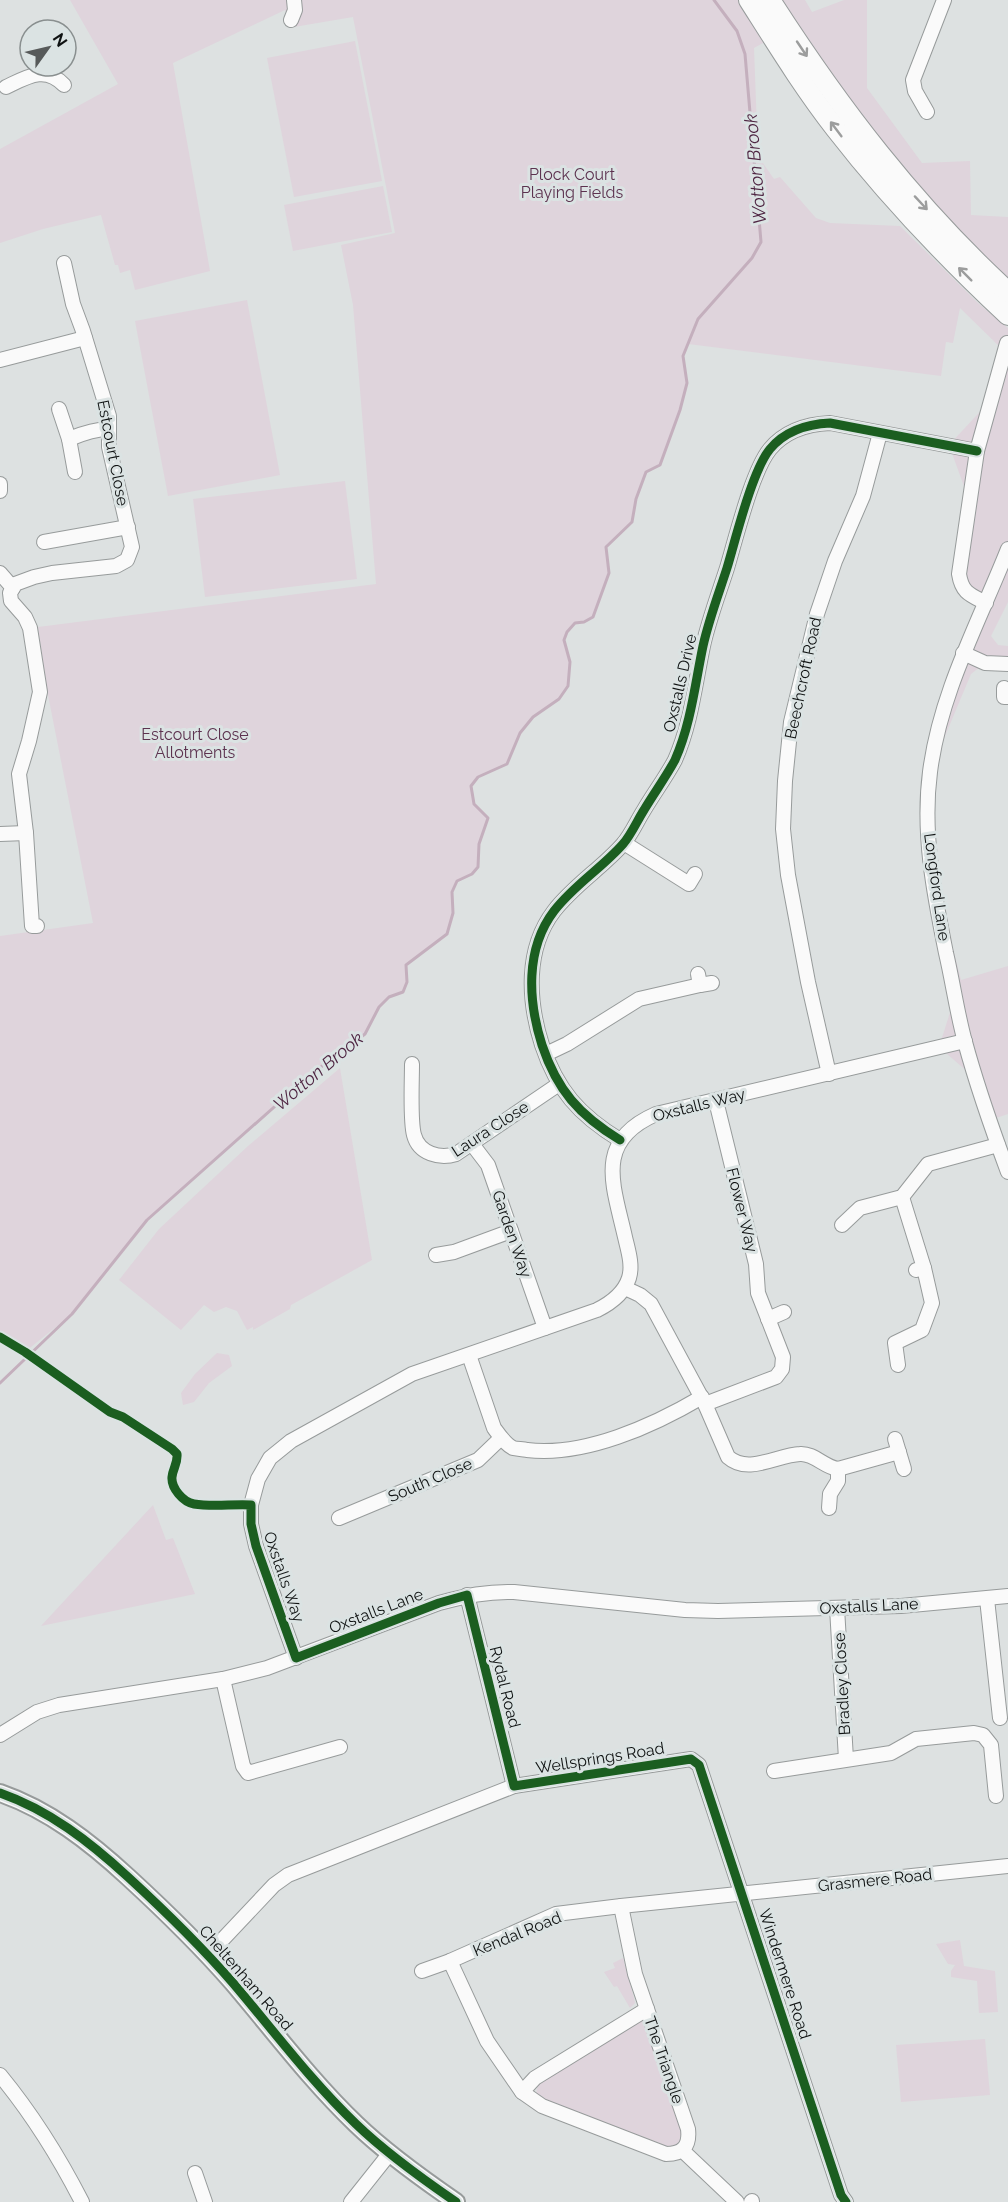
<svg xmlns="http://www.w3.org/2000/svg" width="1008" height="2202" viewBox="0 0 1008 2202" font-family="Raleway,sans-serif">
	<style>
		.green { fill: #dfd4dc }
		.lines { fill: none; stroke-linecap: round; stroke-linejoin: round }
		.stream { stroke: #c4afbd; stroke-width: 3 }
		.minor-casing { stroke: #979b9b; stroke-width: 16 }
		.major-casing { stroke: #979b9b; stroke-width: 20 }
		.highway-casing { stroke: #979b9b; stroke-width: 22 }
		.minor { stroke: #fafafa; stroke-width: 14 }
		.major { stroke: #fafafa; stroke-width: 16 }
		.highway { stroke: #fafafa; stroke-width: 20 }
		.cycleway-casing { stroke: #dbe3e3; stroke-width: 13 }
		.cycleway { stroke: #1b5e20; stroke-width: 9 }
		.oneway { stroke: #9c9d9d }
		.labels { text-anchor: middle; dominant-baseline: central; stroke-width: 6; stroke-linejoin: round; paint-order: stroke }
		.park-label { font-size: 16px; fill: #5c324f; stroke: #dbe3e3 }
		.street-label { font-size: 16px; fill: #0f1212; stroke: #dbe3e3 }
		.water-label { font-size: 18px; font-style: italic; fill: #4f2643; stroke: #dbe3e3 }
	</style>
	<rect width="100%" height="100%" fill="#dde1e1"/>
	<!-- green -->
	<g class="green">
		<path d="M70,0H740L765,42L754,48L758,156L774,179L780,177L816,218L830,223L900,226L978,303L1008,328V602L991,636L998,645L1008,646V664L985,663L971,674L930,772L986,603L961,585L969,500L949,445L989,402L1005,352L960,308L953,343L946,342L941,376L688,344L683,356L687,383L680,410L660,465L646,472L636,499L632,522L606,547L609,573L593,617L584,622L575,623L567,632L564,640L570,662L568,686L559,699L533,717L520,733L507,764L478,777L471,786L474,804L488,818L479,844L478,867L472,874L457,881L452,892L453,913L447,934L406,965L407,982L403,992L389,997L379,1007L365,1034L309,1076L147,1220L72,1314L26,1351L0,1336V936L93,923L47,690L38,627L376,584L353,305L341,245L395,233L353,17L294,27L285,10L173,63L210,271L135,290L130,270L120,273L118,265H115L101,215L43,229L0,243V149L118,84Z"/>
		<path d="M778,0H805L812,12L844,0H867V88L922,163L970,161L971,215L1008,217V281L981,257L868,130Z"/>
		<path d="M355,41L382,181L294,197L267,58Z"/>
		<path d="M383,186L392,232L293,251L284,205Z"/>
		<path d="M247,300L280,475L168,496L135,321Z"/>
		<path d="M345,481L357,579L205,597L193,499Z"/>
		<path d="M930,860L961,980L1008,966V1114L996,1118L999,1126L976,1079L939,1047L955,997Z"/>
		<path d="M340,1068L372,1260L291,1305L290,1309L253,1330V1327L247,1330L237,1311L226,1307L214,1312L204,1305L181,1330L119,1280L159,1229L248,1146Z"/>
		<path d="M217,1353L229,1355L232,1366L209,1383L194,1402L183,1405L181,1393L195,1374Z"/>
		<path d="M153,1505L166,1540L173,1538L195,1594L41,1626Z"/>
		<path d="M960,1940L964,1966L995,1971L998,2012L979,2013L977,1981L951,1977V1971L955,1965L948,1964L936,1944Z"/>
		<path d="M623,1958L634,1998L635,2003L630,2008L617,1986L614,1987L604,1972L615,1968L613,1963Z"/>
		<path d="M641,2020L645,2022L685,2132L684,2140L671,2150L547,2105L536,2095L538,2083Z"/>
		<path d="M985,2039L990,2095L901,2102L896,2045Z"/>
	</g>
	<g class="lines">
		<!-- stream -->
		<path class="stream" d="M0,1383L72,1314L147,1220L309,1076L365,1034L379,1007L389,997L403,992L407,982L406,965L447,934L453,913L452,892L457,881L472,874L478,867L479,844L488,818L474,804L471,786L478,777L507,764L520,733L533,717L559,699L568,686L570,662L564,640L567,632L575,623L584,622L593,617L609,573L606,547L632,522L636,499L646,472L660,465L680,410L687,383L683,356L698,319L752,258L761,242L745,54L737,31L714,0"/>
		<!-- minor casing -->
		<g class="minor-casing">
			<g id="minor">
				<path d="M291,20L295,10L294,0"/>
				<path d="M6,87C27,77 45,65 64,85"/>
				<path d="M927,112L915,91L913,80L944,0"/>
				<path d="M0,360L85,338"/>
				<path d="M59,409L69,439L75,472"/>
				<path d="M69,439C81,434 95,429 109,429"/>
				<path d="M0,484V491"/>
				<path d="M44,542L128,527"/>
				<path d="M1008,549C979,622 940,693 930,772C922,833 934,894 946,953C953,983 957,1013 965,1042C977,1086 992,1129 1008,1172"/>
				<path d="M0,573L13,588"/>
				<path d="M986,603C970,595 962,593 959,574L977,451L1007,343"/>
				<path d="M963,653L985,663L1008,664"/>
				<path d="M1004,688V697H1008"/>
				<path d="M0,834L26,833"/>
				<path d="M624,843L689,884L695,874"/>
				<path d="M37,926H32L26,833L19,774L29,741L40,692L30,628L25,617L11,601L10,593L15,584L34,577L52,573L116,566L127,560L132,547L109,447V416L83,331L73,304L64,263"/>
				<path d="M698,974L700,985L712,983"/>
				<path d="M546,1054L567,1044L639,999L700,985"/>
				<path d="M412,1064C412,1081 410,1121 414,1135C419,1154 440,1159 456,1154L559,1084"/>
				<path d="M829,1074L808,982L788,875L783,829L785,781L791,722L817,614L835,561L863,496L880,433"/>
				<path d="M620,1140C579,1115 557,1090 542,1045C528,1001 525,949 554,911C574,885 602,868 623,844C631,835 637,821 644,810C654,793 666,777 675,760C691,724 695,684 703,646C709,619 719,593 727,568C736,538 752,471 770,449C785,431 808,424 830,423L977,451"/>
				<path d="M472,1144L488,1165L545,1328"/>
				<path d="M902,1197L924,1268L916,1270"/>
				<path d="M842,1225L860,1208L902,1197L928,1164L998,1145"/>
				<path d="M436,1255L454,1252L511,1231"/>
				<path d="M625,1288L640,1295L651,1304L705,1404L728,1457C748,1475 777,1455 800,1454C814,1453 824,1467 838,1469L899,1452"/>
				<path d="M768,1319L784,1312"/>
				<path d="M469,1355L494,1428C499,1435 505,1444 513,1448C517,1449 523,1449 527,1450C584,1457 653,1426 702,1397"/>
				<path d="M898,1365L895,1343L922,1330L932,1303L924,1268"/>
				<path d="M705,1404L776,1377L782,1369L783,1357L758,1293L756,1264L716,1101"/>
				<path d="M895,1439L904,1469"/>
				<path d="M829,1508L830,1494L838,1481V1469"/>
				<path d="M339,1518L478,1460L501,1438"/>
				<path d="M467,1595L514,1786"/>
				<path d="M987,1599L1000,1718"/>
				<path d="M837,1608L846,1759"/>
				<path d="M296,1658L256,1546L251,1524V1505L258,1479L270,1458L291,1441L412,1374L597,1310C611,1303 624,1294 629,1278C633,1265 628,1250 625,1237C613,1184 594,1141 656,1114L965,1041"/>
				<path d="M223,1679L243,1766L248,1773L340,1747"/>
				<path d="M0,1735L37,1712L59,1705L223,1679L267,1668L439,1603C465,1596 488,1591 514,1592L685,1610L718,1611L901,1606L1008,1596"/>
				<path d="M774,1771L891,1753L916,1739L974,1733L983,1735L991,1745L996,1796"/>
				<path d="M621,1906L635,1974L647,2009"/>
				<path d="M208,1955L274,1885L288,1875L514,1786L691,1759L699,1765L841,2195L846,2202"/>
				<path d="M450,1961L487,2041L522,2092"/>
				<path d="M422,1971L450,1961L556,1914L621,1906L1008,1866"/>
				<path d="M647,2009L688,2129C690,2146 683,2154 666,2154L542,2106L522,2092L535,2078Z"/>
				<path d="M0,2075C32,2114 59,2157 82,2202"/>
				<path d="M683,2151L737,2202"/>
				<path d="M195,2173L205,2202"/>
				<path d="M351,2202L390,2153"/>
				<path d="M751,2202L752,2201"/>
			</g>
		</g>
		<!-- major casing -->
		<g class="major-casing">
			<path id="major" d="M0,1793C49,1810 90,1842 128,1877C165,1911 200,1945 233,1983C273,2030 311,2081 356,2124C386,2153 421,2178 456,2202"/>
		</g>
		<!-- highway casing -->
		<g class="highway-casing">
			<g id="highway">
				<path d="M749,0C777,44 804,88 836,129C888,196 946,257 1008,315"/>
				<path d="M770,0C838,106 914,206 1008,292"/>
			</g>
		</g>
		<!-- minor -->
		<use href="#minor" class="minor"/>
		<!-- major -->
		<use href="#major" class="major"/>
		<!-- highway -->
		<use href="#highway" class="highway"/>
		<!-- cycleway casing -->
		<g class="cycleway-casing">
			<g id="cycleway">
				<path d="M620,1140C579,1115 557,1090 542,1045C528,1001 525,949 554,911C574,885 602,868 623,844C631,835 637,821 644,810C654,793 666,777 675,760C691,724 695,684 703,646C709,619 719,593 727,568C736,538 752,471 770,449C785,431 808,424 830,423L977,451"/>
				<path d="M0,1337L25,1352L110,1412L123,1417L172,1449L177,1454C178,1463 173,1468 172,1477C171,1488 183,1502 194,1504C212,1507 232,1504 251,1505V1524L256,1546L296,1658L439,1603L467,1595L514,1786L691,1759L699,1765L841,2195L846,2202"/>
				<path d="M0,1793C49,1810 90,1842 128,1877C165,1911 200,1945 233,1983C273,2030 311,2081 356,2124C386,2153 421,2178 456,2202"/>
			</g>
		</g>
		<!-- cycleway -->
		<use href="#cycleway" class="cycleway"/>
	</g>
	<!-- one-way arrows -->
	<defs><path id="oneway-shaft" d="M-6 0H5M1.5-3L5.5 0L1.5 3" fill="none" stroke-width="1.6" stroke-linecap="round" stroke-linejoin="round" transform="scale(1.5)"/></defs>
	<g class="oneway">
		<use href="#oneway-shaft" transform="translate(802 49) rotate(56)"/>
		<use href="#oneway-shaft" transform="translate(836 129) rotate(-127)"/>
		<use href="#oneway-shaft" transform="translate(921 203) rotate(47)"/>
		<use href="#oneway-shaft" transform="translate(965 274) rotate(-135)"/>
	</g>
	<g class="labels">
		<!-- park labels -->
		<g class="park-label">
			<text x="572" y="174">Plock Court<tspan x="572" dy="18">Playing Fields</tspan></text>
			<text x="195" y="734">Estcourt Close<tspan x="195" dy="18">Allotments</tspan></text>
		</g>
		<!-- street labels -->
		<g class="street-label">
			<text transform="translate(113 453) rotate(79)">Estcourt Close</text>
			<text transform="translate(803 678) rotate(-78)">Beechcroft Road</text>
			<text transform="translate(680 683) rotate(-77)">Oxstalls Drive</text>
			<text transform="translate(937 887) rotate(82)">Longford Lane</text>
			<text transform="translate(699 1105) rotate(-14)">Oxstalls Way</text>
			<text transform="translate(490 1129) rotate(-33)">Laura Close</text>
			<text transform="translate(742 1210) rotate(76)">Flower Way</text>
			<text transform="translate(512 1234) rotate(71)">Garden Way</text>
			<text transform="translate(430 1480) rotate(-23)">South Close</text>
			<text transform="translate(284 1577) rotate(71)">Oxstalls Way</text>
			<text transform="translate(869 1606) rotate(-3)">Oxstalls Lane</text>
			<text transform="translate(376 1611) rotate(-21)">Oxstalls Lane</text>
			<text transform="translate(842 1684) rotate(-93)">Bradley Close</text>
			<text transform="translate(505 1687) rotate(76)">Rydal Road</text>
			<text transform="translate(600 1758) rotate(-9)">Wellsprings Road</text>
			<text transform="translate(875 1880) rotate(-6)">Grasmere Road</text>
			<text transform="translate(517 1934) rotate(-22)">Kendal Road</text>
			<text transform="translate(785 1974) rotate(72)">Windermere Road</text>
			<text transform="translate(246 1978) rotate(49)">Cheltenham Road</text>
			<text transform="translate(664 2060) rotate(71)">The Triangle</text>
		</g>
		<!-- water labels -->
		<g class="water-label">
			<text transform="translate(755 169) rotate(-95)">Wotton Brook</text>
			<text transform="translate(318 1071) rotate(-40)">Wotton Brook</text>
		</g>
	</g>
	<!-- north arrow -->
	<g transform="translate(48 48) rotate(56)"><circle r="28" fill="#dbe3e3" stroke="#898f8f" stroke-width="1.5"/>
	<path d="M0-4.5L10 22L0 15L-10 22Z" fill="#575a5a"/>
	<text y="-9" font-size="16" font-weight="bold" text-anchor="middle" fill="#0f1212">N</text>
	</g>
</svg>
